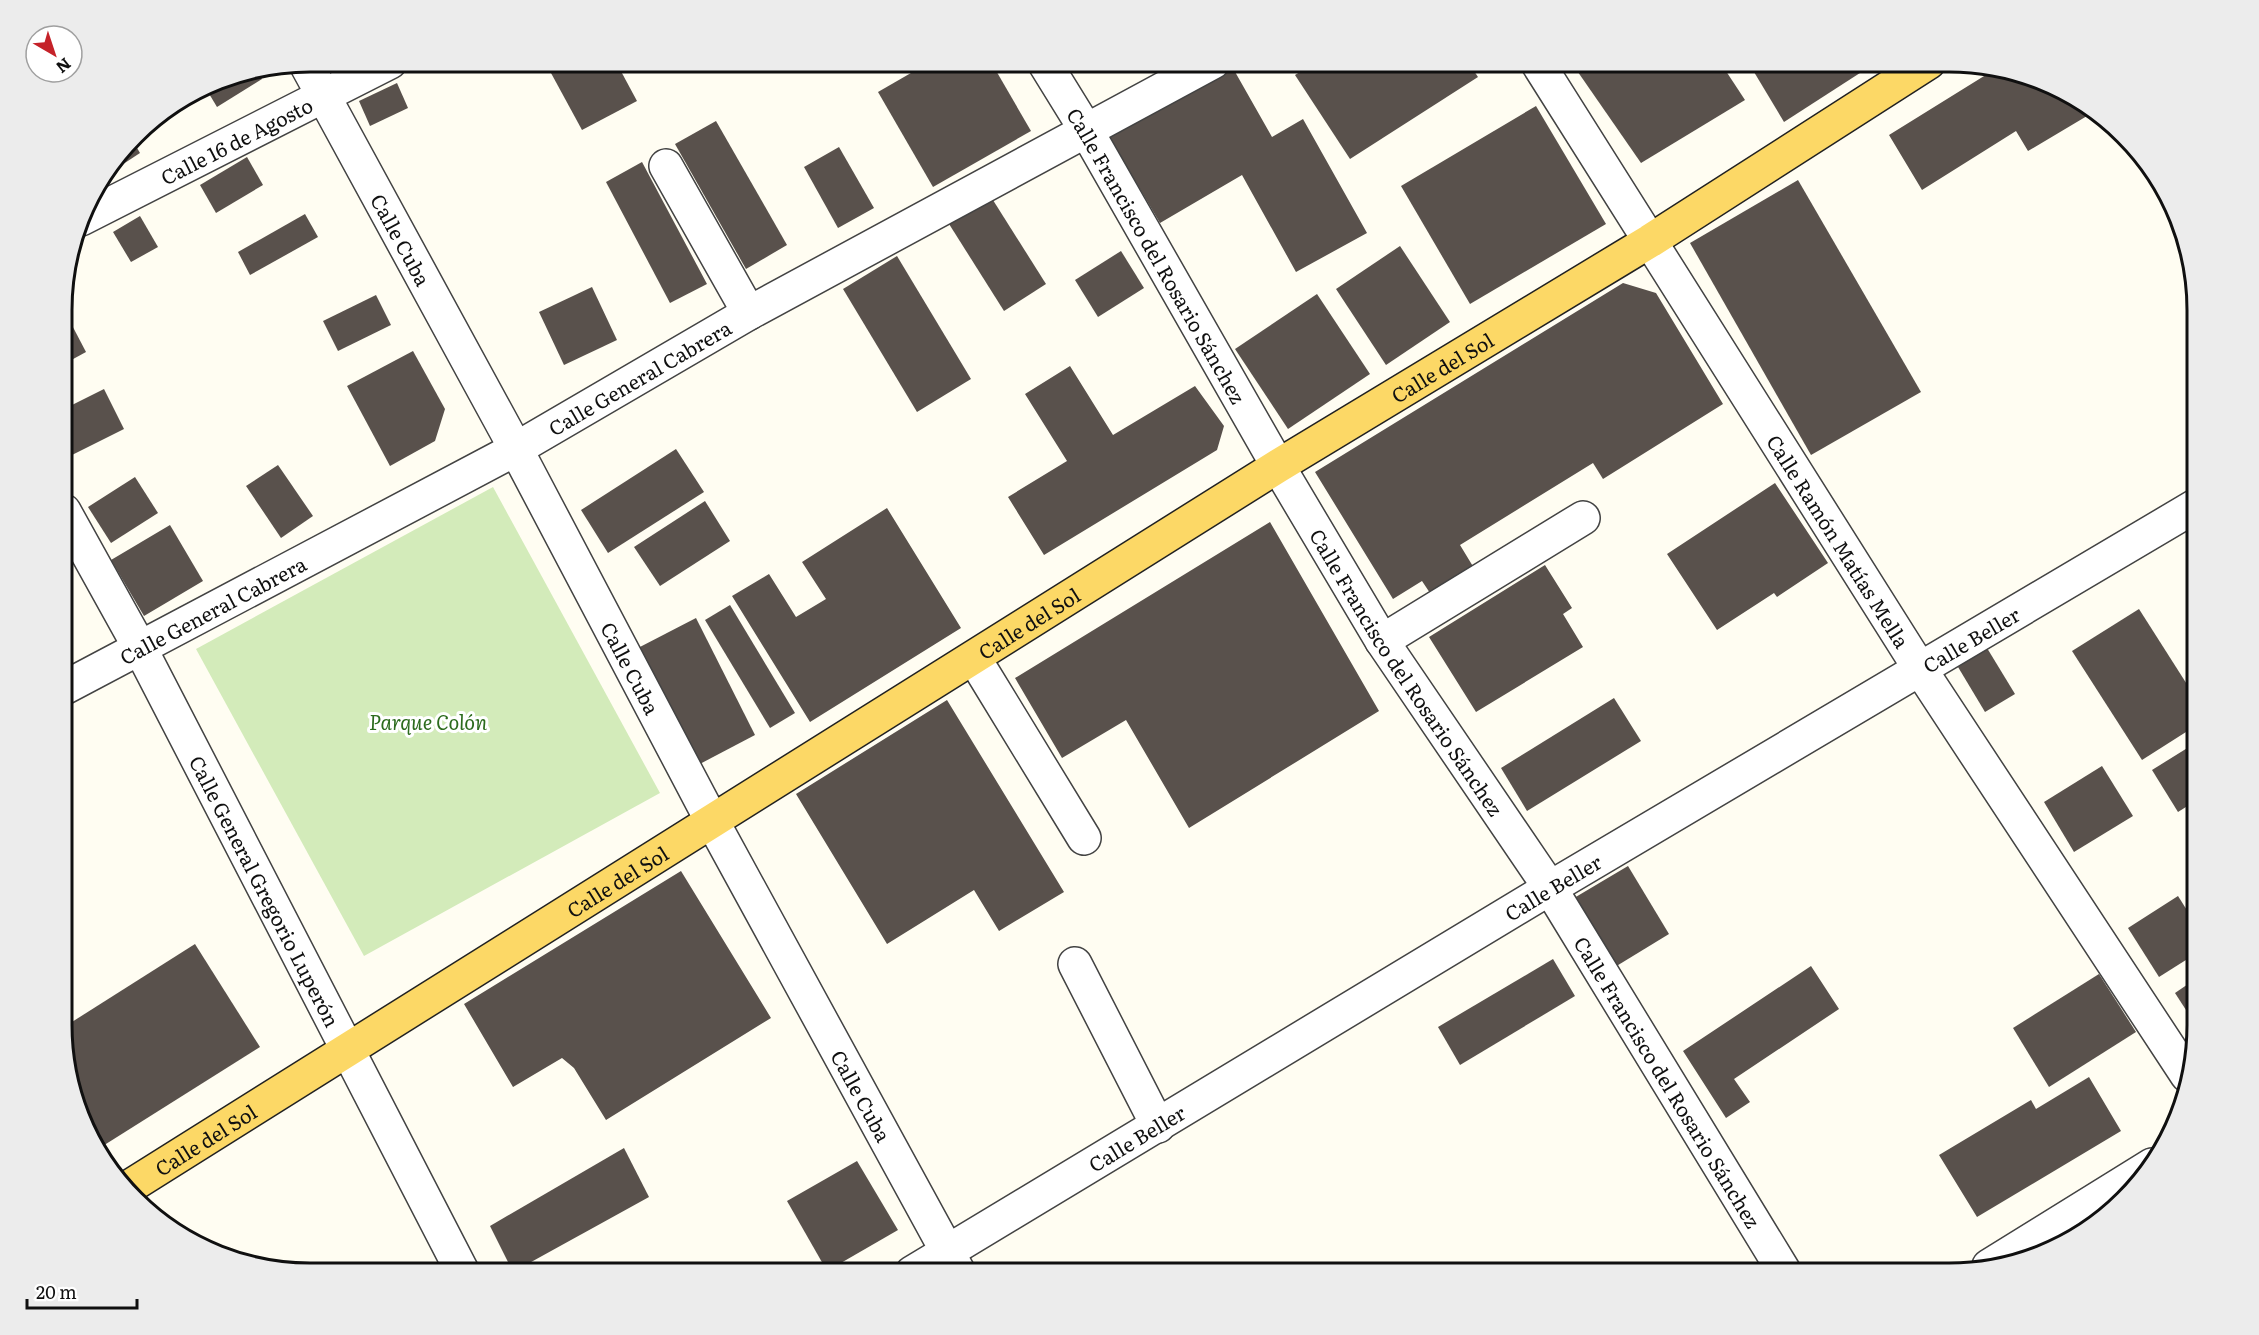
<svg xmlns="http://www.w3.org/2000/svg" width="2259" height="1335" viewBox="0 0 2259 1335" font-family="Literata,serif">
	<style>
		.green { fill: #d3ebba }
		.building { fill: #59514c }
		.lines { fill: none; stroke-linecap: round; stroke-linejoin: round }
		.minor-casing { stroke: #434343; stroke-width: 36 }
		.major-casing { stroke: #212121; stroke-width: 36 }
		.minor { stroke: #fff; stroke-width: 33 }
		.major { stroke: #fcd866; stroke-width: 33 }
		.labels { text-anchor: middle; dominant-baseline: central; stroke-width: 6; stroke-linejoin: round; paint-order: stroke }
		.street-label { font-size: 20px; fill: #101010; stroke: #fff }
		.park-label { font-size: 20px; font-style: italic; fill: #2c6b1d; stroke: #fff }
		.rim { fill: none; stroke: #101010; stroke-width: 3 }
	</style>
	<rect width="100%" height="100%" fill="#fffdf2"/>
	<!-- green -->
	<path class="green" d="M493,487L660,793L364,956L196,649Z"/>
	<!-- building -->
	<g class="building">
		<path d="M545,62H616L637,101L582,130Z"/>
		<path d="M930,62H991L1031,131L933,187L878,92Z"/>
		<path d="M1316,62H1468L1478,77L1350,159L1295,75Z"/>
		<path d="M1571,62H1720L1745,100L1641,163Z"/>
		<path d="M1748,62H1877L1784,122Z"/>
		<path d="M1230,63L1272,137L1303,119L1367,233L1296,272L1242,175L1160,223L1108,135Z"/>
		<path d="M1997,68L2013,70L2073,95L2092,113L2028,151L2016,131L1922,190L1889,135Z"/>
		<path d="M257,72L262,79L217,107L205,87L215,80Z"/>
		<path d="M397,83L408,108L370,126L359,101Z"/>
		<path d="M1536,106L1606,224L1470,304L1401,186Z"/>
		<path d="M716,121L787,245L746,269L675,144Z"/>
		<path d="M133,141L140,153L108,174V173Z"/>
		<path d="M839,147L874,208L838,228L804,167Z"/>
		<path d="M247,157L263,185L216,213L200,185Z"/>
		<path d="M642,162L707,284L670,303L606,182Z"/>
		<path d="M1798,180L1921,392L1811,455L1690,243Z"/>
		<path d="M986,189L1046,284L1004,311L944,216Z"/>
		<path d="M305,214L318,237L250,275L238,252Z"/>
		<path d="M140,216L158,247L131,262L113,232Z"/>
		<path d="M1400,246L1450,322L1386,365L1336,289Z"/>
		<path d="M1121,251L1144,288L1098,317L1075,280Z"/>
		<path d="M897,256L971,379L917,412L843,289Z"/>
		<path d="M1623,283L1656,293L1723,404L1603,479L1593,463L1460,545L1477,573L1438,605L1422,581L1393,599L1315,472Z"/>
		<path d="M592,287L617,340L564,365L539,312Z"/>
		<path d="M1317,294L1370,374L1288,429L1235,349Z"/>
		<path d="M376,295L391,325L338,351L323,321Z"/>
		<path d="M64,310L86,352L64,364Z"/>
		<path d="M413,351L445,409L435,441L390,466L347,386Z"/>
		<path d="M1070,366L1113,435L1195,386L1224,426L1217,450L1044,555L1008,497L1067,461L1025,394Z"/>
		<path d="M104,389L124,429L64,459V409Z"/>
		<path d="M676,449L704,492L608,553L581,510Z"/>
		<path d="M278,465L313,516L281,538L246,486Z"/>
		<path d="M135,477L158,513L111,543L88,507Z"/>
		<path d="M1775,483L1828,563L1777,597L1774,593L1717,630L1667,554Z"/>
		<path d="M705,501L730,541L660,586L634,547Z"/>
		<path d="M887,508L961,628L810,722L732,596L769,574L796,617L826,599L802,562Z"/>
		<path d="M1270,522L1379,711L1189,828L1126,720L1062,758L1015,678Z"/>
		<path d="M170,525L203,581L144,616L111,560Z"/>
		<path d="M1545,565L1572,608L1563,614L1583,647L1476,712L1429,637Z"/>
		<path d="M730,605L795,713L770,728L705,620Z"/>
		<path d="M2139,609L2197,700V725L2142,760L2072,651Z"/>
		<path d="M696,618L755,735L696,766L636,649Z"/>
		<path d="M1987,648L2015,694L1985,712L1958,667Z"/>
		<path d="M1614,698L1641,741L1527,811L1501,768Z"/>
		<path d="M947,700L1064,892L999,931L974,890L887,944L796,794Z"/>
		<path d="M2197,742V800L2178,812L2152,770Z"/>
		<path d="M2102,766L2133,816L2074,852L2044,802Z"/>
		<path d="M1628,866L1669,934L1610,970L1569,901Z"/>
		<path d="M681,871L771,1018L606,1120L574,1068L562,1058L513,1087L464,1004Z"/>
		<path d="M2178,896L2197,926V953L2159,977L2128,928Z"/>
		<path d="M195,944L260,1047L98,1149L64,1057V1027Z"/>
		<path d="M1553,959L1575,996L1460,1065L1438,1027Z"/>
		<path d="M1811,966L1839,1009L1734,1079L1750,1102L1726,1118L1683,1051Z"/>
		<path d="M2099,974L2136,1032L2049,1087L2013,1028Z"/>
		<path d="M2197,978V1027L2175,993Z"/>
		<path d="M2089,1077L2121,1131L1977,1217L1939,1155L2031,1100L2036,1109Z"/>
		<path d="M624,1148L649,1197L513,1272L490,1226Z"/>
		<path d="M857,1161L898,1230L827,1271L787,1201Z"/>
	</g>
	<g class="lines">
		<!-- minor casing -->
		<g class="minor-casing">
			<g id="minor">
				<path id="s1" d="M305,62L516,449L712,821L959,1273"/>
				<path id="s2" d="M1044,62L1086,130L1278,466L1382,641L1550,888L1785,1273"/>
				<path id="s3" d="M1537,62L1920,669L2187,1075"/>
				<path d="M666,166L749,313"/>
				<path id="s4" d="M81,219L390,62"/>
				<path id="s5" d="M64,511L140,648L463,1273"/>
				<path d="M1382,641L1583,518"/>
				<path d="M974,658L1084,838"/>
				<path id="s6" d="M64,688L516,449L749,313L1213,62"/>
				<path d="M1075,964L1158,1126"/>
				<path d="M1989,1266L2152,1165"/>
				<path id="s7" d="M912,1273L1550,888L2197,505"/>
			</g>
		</g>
		<!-- major casing -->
		<g class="major-casing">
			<g id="major">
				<path id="s8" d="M129,1187L1278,466L1650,241L1929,62"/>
			</g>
		</g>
		<!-- minor -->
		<use href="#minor" class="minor"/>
		<!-- major -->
		<use href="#major" class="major"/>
	</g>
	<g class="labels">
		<!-- street labels -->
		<g class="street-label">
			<text stroke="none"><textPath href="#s4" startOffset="174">Calle 16 de Agosto</textPath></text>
			<text stroke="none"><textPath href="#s1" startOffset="202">Calle Cuba</textPath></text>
			<text stroke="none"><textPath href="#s2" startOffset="224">Calle Francisco del Rosario Sánchez</textPath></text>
			<text stroke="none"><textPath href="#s8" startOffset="1548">Calle del Sol</textPath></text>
			<text stroke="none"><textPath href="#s6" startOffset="654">Calle General Cabrera</textPath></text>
			<text stroke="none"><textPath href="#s3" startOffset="566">Calle Ramón Matías Mella</textPath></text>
			<text stroke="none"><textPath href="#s6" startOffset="168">Calle General Cabrera</textPath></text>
			<text stroke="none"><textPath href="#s8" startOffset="1062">Calle del Sol</textPath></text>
			<text stroke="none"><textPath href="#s7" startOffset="1234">Calle Beller</textPath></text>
			<text stroke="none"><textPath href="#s1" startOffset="688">Calle Cuba</textPath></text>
			<text stroke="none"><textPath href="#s2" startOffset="710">Calle Francisco del Rosario Sánchez</textPath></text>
			<text stroke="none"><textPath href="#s8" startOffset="576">Calle del Sol</textPath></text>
			<text stroke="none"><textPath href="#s7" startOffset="748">Calle Beller</textPath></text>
			<text stroke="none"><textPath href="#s5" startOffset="430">Calle General Gregorio Luperón</textPath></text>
			<text stroke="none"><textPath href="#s2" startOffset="1196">Calle Francisco del Rosario Sánchez</textPath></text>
			<text stroke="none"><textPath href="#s1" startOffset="1174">Calle Cuba</textPath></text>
			<text stroke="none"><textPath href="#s7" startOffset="262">Calle Beller</textPath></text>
			<text stroke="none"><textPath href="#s8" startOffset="90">Calle del Sol</textPath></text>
		</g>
		<!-- park labels -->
		<g class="park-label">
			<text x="428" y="721">Parque Colón</text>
		</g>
	</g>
	<!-- crop -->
	<path d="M0 0H2259V1335H0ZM310 72H1949A238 238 0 0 1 2187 310V1025A238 238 0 0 1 1949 1263H310A238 238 0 0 1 72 1025V310A238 238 0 0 1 310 72Z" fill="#ececec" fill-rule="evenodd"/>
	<path class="rim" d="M310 72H1949A238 238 0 0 1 2187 310V1025A238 238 0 0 1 1949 1263H310A238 238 0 0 1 72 1025V310A238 238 0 0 1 310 72Z"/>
	<!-- north arrow -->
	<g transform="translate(54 54) rotate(141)"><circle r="28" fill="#ffffff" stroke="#9f9f9f" stroke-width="1.5"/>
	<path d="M0-4.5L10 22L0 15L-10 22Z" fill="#c52229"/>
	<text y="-9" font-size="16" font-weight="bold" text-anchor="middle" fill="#101010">N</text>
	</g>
	<!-- scale -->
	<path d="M27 1299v9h110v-9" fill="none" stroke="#101010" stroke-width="3"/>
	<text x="36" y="1299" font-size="18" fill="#101010" stroke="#ffffff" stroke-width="4.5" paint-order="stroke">20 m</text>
</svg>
